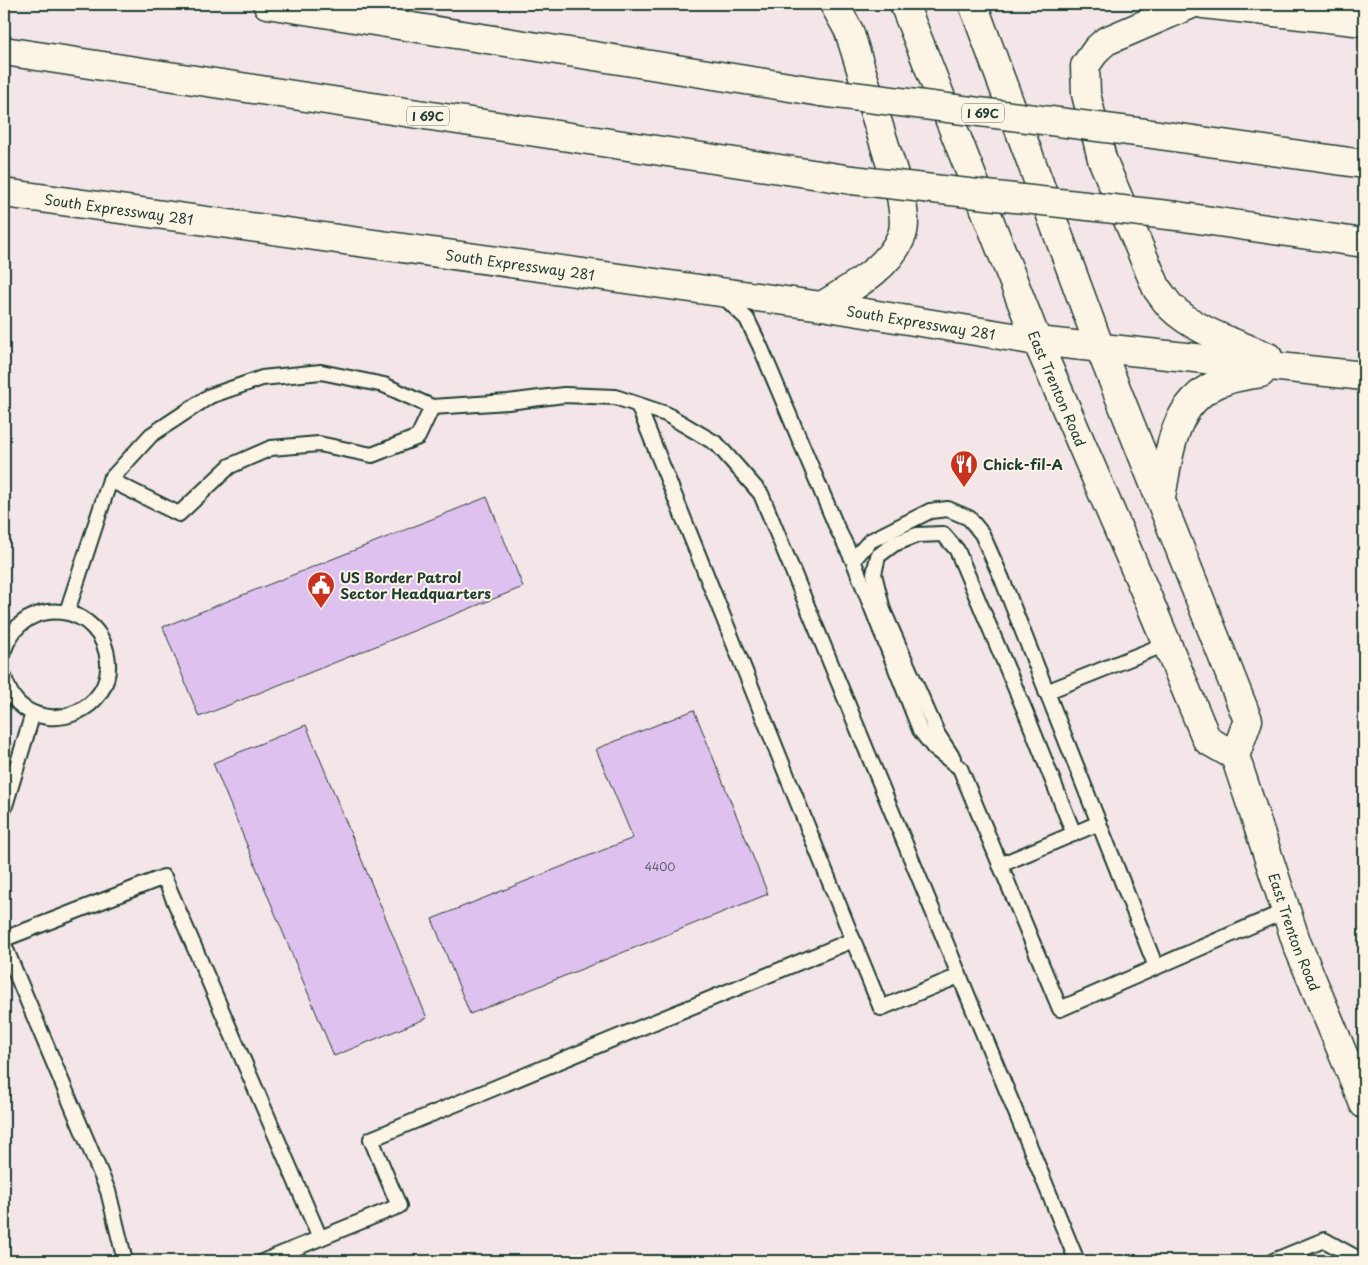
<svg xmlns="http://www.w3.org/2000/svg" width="1368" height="1265" viewBox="0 0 1368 1265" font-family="'Playpen Sans',sans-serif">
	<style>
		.building { fill: #dfc1ef; stroke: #1f3d34 }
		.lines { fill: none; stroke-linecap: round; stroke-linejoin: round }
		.lane-casing { stroke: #1f3d34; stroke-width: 18 }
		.secondary-casing { stroke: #1f3d34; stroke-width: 31 }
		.highway-casing { stroke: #1f3d34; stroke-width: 31 }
		.lane { stroke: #fcf5e5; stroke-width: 14 }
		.secondary { stroke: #fcf5e5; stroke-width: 28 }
		.highway { stroke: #fcf5e5; stroke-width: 28 }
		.highway-bridge-casing { stroke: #1f3d34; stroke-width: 31; stroke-linecap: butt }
		.highway-bridge { stroke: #fcf5e5; stroke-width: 28 }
		.labels { text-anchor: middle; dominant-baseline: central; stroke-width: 4; stroke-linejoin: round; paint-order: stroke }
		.number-label { font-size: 11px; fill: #4f5e63 }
		.shield { fill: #fcf5e5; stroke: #617469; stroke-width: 1 }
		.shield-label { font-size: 12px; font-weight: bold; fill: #1f3d34 }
		.street-label { font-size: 14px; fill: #1f3d34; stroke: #fcf5e5 }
		.poi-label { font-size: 14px; font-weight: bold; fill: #1f3d34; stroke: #fcf5e5; text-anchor: start }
	</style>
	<rect width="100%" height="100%" fill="#f3e5e8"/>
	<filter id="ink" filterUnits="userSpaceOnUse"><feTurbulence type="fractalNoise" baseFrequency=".02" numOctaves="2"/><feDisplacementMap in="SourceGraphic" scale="10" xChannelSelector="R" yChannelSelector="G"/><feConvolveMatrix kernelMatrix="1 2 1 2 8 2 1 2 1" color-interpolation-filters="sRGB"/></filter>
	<g filter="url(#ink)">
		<!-- building -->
		<g class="building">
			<path d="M487,497L523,587L199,717L163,627Z"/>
			<path d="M694,710L768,894L470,1014L432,919L633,838L596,749Z"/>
			<path d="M306,725L427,1018L334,1056L213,763Z"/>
		</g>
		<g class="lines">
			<!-- lane casing -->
			<g class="lane-casing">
				<g id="lane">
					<path d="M723,296L747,319L760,346L837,528L853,560"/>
					<path d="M638,405L853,940"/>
					<path d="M110,480L179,514L230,466L271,448L319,444L372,455L418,437L432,407"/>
					<path d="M67,612L110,480L151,435L210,396L262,378L321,372L384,385L432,407L508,402L564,395L615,397L666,414L717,444L761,494L1077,1261"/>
					<path d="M4,650C23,592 104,602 108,663C111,709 51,735 18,703C11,696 7,686 4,677"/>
					<path d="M1046,692L1166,644"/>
					<path d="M953,758L938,735L883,610L874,574L878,556L894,544L917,535L943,534L957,550L1025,711L1074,834"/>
					<path d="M4,809L33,713"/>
					<path d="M1000,865L1099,823"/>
					<path d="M4,939L164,877L320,1238"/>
					<path d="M4,945L108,1191L125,1261"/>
					<path d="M1156,967L1002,579L982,534L969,518L948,509L930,511L870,541L853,560L920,730L934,748L960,768L1060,1009L1285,911"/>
					<path d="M264,1261L399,1206L371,1139L853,940L881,1008L959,976"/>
					<path d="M1273,1261L1324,1240L1362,1261"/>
				</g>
			</g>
			<!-- secondary casing -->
			<g class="secondary-casing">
				<g id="secondary">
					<path id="s1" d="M904,4L1037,341L1147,596L1207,740L1235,756"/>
					<path id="s2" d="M973,4L1100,348L1248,720L1235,756L1297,944L1364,1104"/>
					<path d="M1192,4L1106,41L1097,49L1085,66L1086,94L1102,159L1157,289C1162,295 1166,302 1171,307C1195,331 1238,344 1268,357"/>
					<path d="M1203,4L1364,22"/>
					<path id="s3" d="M4,193L822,306L1037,341L1364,376"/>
					<path d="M822,306C850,288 889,269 902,235C906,224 903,209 901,197L849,31L834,4"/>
					<path d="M1161,497C1170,450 1173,397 1227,380C1238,376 1250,375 1261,373"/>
				</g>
			</g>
			<!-- highway casing -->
			<g class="highway-casing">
				<g id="highway">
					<path d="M267,4L821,92"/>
					<path d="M4,51L852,180"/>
					<path d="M1145,133L1364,164"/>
					<path d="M1177,216L1364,243"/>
				</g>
			</g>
			<!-- lane -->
			<use href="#lane" class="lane"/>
			<!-- secondary -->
			<use href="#secondary" class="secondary"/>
			<!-- highway -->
			<use href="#highway" class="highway"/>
			<!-- highway-bridge casing -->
			<g class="highway-bridge-casing">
				<g id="highway-bridge">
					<path d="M821,92L1145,133"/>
					<path d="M852,180L1177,216"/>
				</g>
			</g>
			<!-- highway-bridge -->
			<use href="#highway-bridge" class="highway-bridge"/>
		</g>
	</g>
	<!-- icons -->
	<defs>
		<g id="restaurant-pin" transform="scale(1.4375)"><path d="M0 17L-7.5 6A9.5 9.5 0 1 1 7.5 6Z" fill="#c8321e" stroke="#fcf5e5"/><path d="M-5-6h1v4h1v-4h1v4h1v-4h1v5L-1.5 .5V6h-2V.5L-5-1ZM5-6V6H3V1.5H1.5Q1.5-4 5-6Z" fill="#fff"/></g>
		<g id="civic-pin" transform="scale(1.4375)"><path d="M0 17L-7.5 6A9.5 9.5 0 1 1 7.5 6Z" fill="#c8321e" stroke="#fcf5e5"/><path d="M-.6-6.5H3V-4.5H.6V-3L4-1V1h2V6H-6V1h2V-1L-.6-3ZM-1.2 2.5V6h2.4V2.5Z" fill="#fff"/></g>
	</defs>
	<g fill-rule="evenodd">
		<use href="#restaurant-pin" x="964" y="464"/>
		<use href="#civic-pin" x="321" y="585"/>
	</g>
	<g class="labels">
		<!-- number labels -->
		<g class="number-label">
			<text x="660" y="866">4400</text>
		</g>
		<!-- shield labels -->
		<g class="shield">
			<rect x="962" y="103.5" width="42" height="19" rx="4"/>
			<rect x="407" y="106.5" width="42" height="19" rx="4"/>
		</g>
		<g class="shield-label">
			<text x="983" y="113">I 69C</text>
			<text x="428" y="116">I 69C</text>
		</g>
		<!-- street labels -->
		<g class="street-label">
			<text stroke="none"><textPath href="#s3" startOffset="116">South Expressway 281</textPath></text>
			<text stroke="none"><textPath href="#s3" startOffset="521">South Expressway 281</textPath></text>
			<text stroke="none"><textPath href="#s3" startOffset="926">South Expressway 281</textPath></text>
			<text stroke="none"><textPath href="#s1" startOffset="414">East Trenton Road</textPath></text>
			<text stroke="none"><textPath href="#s2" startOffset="991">East Trenton Road</textPath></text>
		</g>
		<!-- poi labels -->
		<g class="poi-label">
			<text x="983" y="464">Chick-fil-A</text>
			<text x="340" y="577">US Border Patrol<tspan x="340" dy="16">Sector Headquarters</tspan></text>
		</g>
	</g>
	<!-- margin -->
	<rect width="1368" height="1265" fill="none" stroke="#fcf5e5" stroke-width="20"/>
	<rect x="10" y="10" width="1348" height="1245" fill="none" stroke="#1f3d34" stroke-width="2" filter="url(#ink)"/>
</svg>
